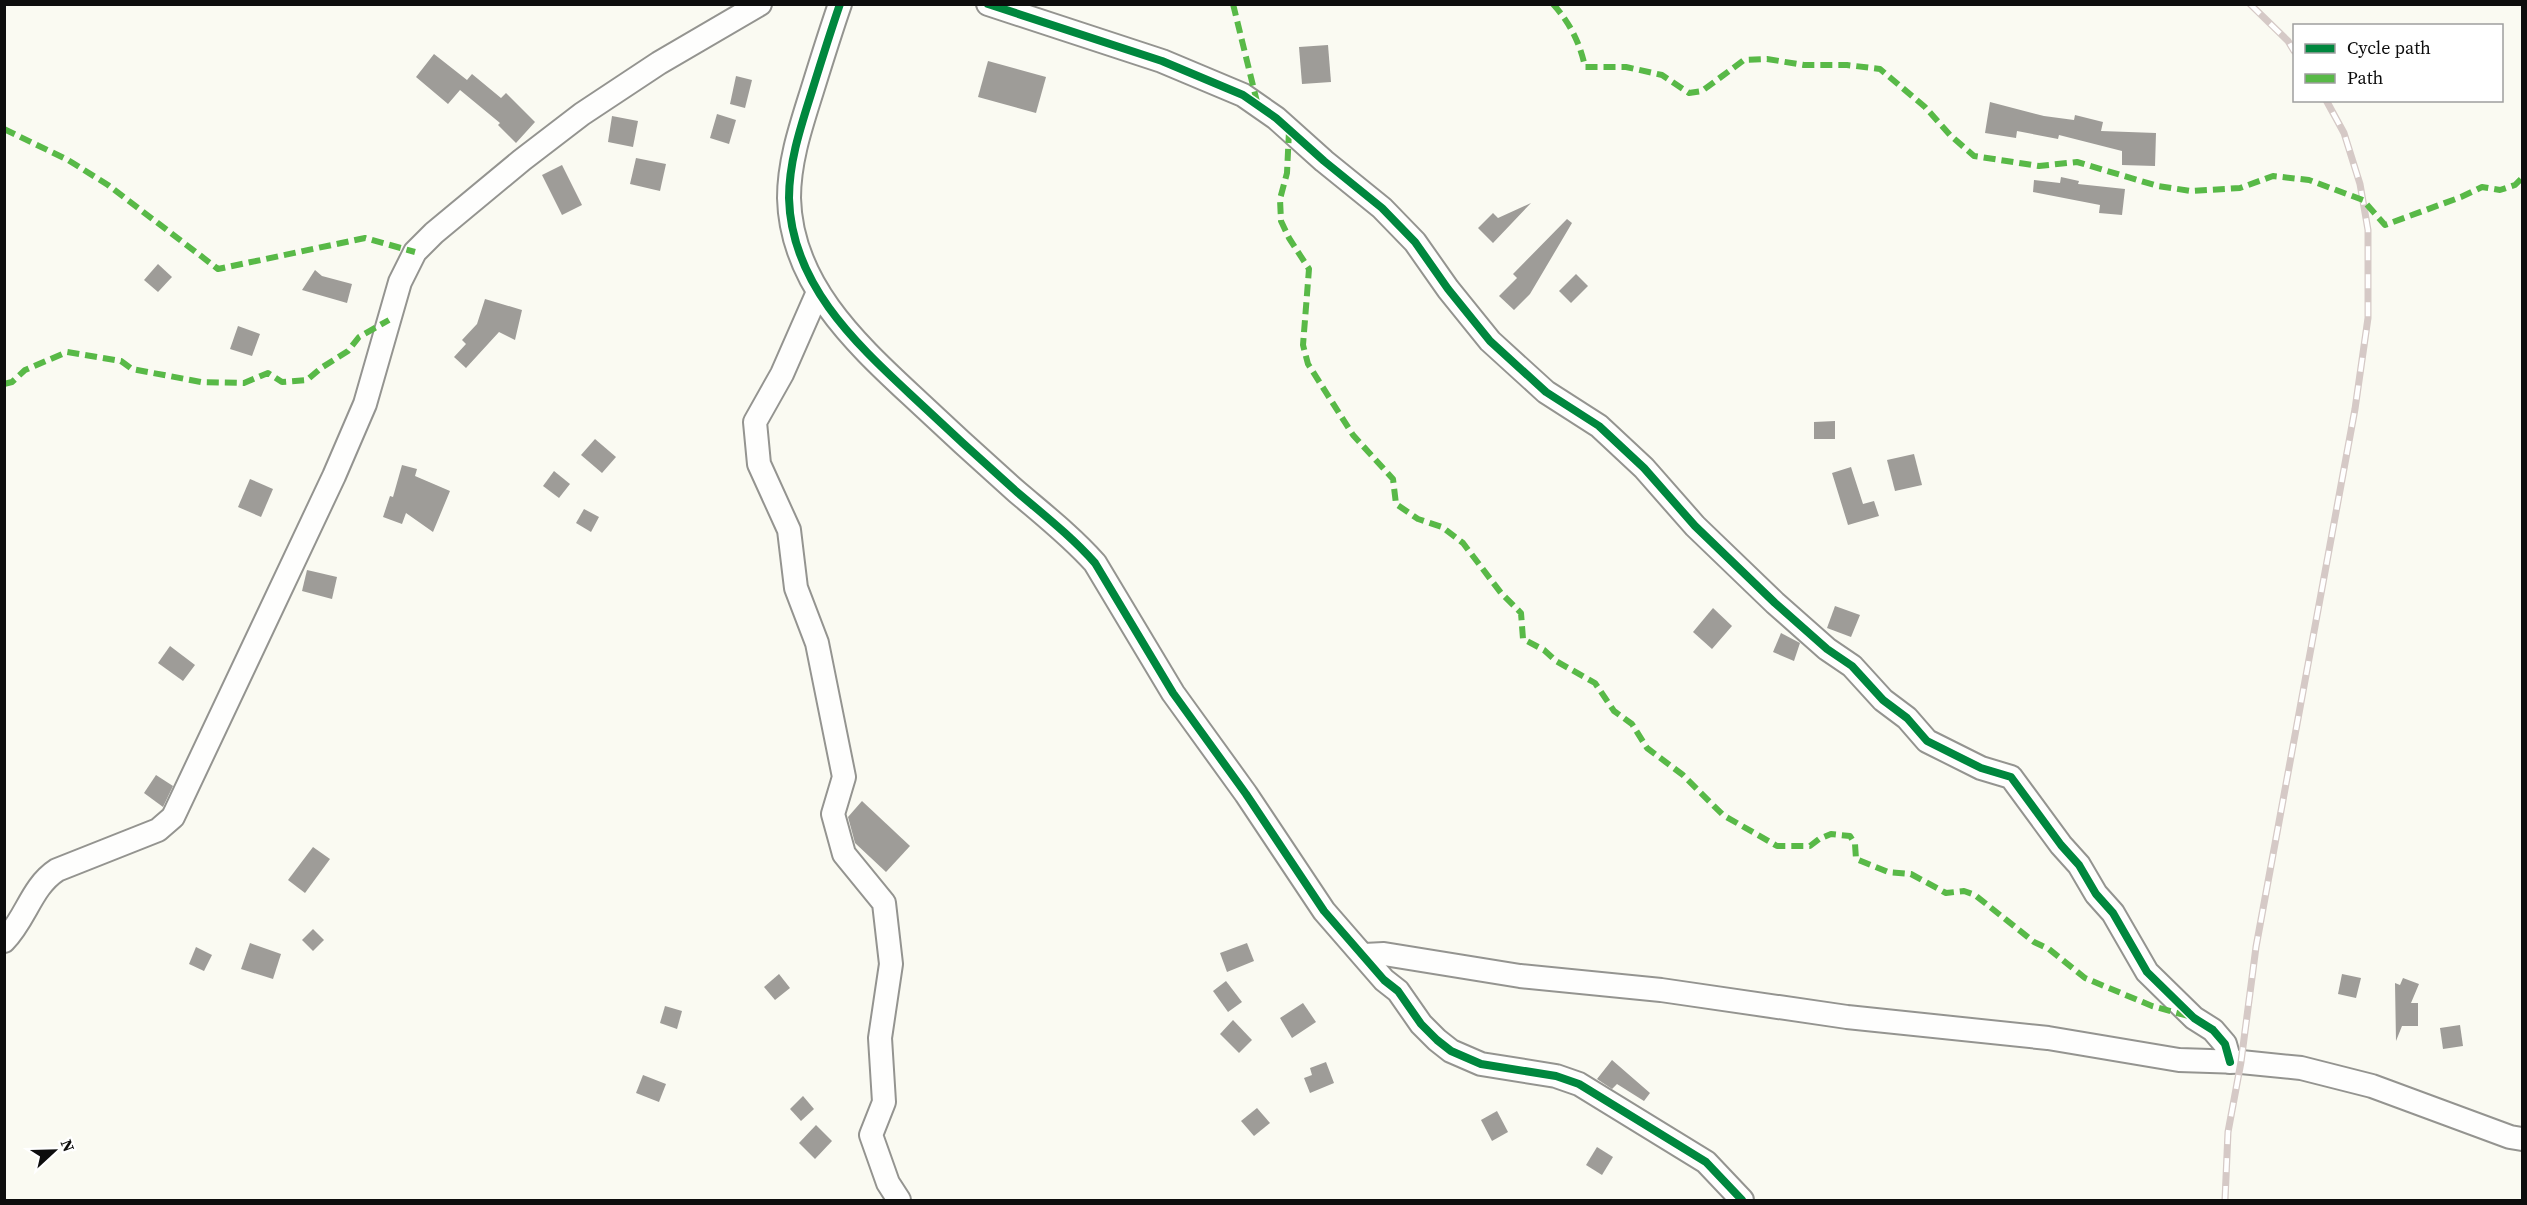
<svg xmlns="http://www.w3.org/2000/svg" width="2527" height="1205" viewBox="0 0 2527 1205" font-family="'Source Serif 4',serif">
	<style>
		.building { fill: #9e9c98 }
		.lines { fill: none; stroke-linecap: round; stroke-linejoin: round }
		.minor-casing { stroke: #949490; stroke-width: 26 }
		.minor { stroke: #fefefd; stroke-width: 22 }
		.rail-casing { stroke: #d5c9c6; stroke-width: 7 }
		.rail { stroke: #fff; stroke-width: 4.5; stroke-dasharray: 14; stroke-linecap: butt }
		.quiet { stroke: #58b947; stroke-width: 6; stroke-dasharray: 12 6; stroke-linecap: butt }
		.cycleway-casing { stroke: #fff; stroke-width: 11 }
		.cycleway { stroke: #00873e; stroke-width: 8 }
	</style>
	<rect width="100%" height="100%" fill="#fafaf2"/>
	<!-- building -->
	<g class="building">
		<path d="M1328,45L1331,82L1302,84L1299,47Z"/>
		<path d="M434,54L467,80L472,74L501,98L506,93L535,122L516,143L498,125L500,123L460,90L448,104L416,77Z"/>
		<path d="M988,61L1046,77L1036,113L978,97Z"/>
		<path d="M736,76L752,80L745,108L730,104Z"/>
		<path d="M1990,102L2044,116L2074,120L2075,115L2103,122L2101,131L2156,133L2155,166L2122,165V151L2059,135L2058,139L2017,131L2016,138L1985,133Z"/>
		<path d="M717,114L736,120L729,144L710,138Z"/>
		<path d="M612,116L638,121L633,147L608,142Z"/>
		<path d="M636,158L666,164L660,191L630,184Z"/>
		<path d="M562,165L582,205L562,215L542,175Z"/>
		<path d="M2061,177L2079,181L2078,184L2125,189L2122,215L2099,213L2100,205L2033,192L2034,180L2060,183Z"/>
		<path d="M1531,203L1493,243L1478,228L1493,213L1498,218Z"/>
		<path d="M1567,219L1572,223L1530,294L1514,310L1499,296L1517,278L1513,274Z"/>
		<path d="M158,264L172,277L158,292L144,280Z"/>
		<path d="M315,270L322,276L352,284L347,303L302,290Z"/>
		<path d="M1576,274L1588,286L1571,303L1559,291Z"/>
		<path d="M485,299L522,310L515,340L499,332L466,368L454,357L466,344L462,340L477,324Z"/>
		<path d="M238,326L260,334L252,356L230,349Z"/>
		<path d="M1835,421V439H1814V422Z"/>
		<path d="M595,439L616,457L602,473L581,455Z"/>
		<path d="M1914,454L1922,485L1895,491L1887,460Z"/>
		<path d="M402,465L417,469L415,476L450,491L433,532L406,513L402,524L383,517L390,496L393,497Z"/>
		<path d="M1851,467L1863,504L1874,501L1879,516L1848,525L1832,473Z"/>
		<path d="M554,471L570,484L559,498L543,486Z"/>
		<path d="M250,479L273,489L261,517L238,507Z"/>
		<path d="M584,509L599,517L591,532L576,523Z"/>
		<path d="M307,570L337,577L332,599L302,591Z"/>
		<path d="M1835,606L1860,615L1851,637L1827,628Z"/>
		<path d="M1713,608L1732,626L1712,649L1693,632Z"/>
		<path d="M1781,633L1800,643L1794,661L1773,652Z"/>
		<path d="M170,646L195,665L183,681L158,663Z"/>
		<path d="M156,775L173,786L163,807L144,793Z"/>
		<path d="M862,801L910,846L886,872L855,843L848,817Z"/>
		<path d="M313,847L330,859L305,893L288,880Z"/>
		<path d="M313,929L324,940L313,951L302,940Z"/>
		<path d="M250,943L281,954L273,979L241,969Z"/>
		<path d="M1247,943L1254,961L1227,972L1220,953Z"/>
		<path d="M196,947L212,955L204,971L189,964Z"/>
		<path d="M779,974L790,988L775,1000L764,987Z"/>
		<path d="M2342,974L2361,978L2356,998L2338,994Z"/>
		<path d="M2403,978L2419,984L2411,1003H2418V1026H2402L2396,1041L2395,983L2400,985Z"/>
		<path d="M1226,981L1242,1002L1228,1012L1213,991Z"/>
		<path d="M1303,1003L1316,1022L1292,1038L1280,1018Z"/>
		<path d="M665,1006L682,1011L677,1029L660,1023Z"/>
		<path d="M1233,1020L1252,1040L1239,1053L1220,1034Z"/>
		<path d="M2460,1025L2463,1046L2443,1049L2440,1028Z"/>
		<path d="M1612,1060L1650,1093L1644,1101L1617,1084L1612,1089L1597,1079Z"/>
		<path d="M1326,1062L1334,1083L1310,1093L1304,1078L1312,1075L1310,1068Z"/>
		<path d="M643,1075L666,1084L659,1102L636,1093Z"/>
		<path d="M803,1096L814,1109L801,1121L790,1109Z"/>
		<path d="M1257,1108L1270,1123L1254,1136L1241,1121Z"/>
		<path d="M1497,1111L1508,1132L1492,1141L1481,1120Z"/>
		<path d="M816,1125L832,1141L815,1159L799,1143Z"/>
		<path d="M1597,1147L1613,1157L1602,1175L1586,1165Z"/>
	</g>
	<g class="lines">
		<!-- minor casing -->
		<g class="minor-casing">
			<g id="minor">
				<path d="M840,4C830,33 821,62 812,91C801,126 789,161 789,198C791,282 853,341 910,394C945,427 981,460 1017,492C1044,515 1072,537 1095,563L1173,693L1246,794L1324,911L1384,980L1398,991L1421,1024L1437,1040L1451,1051L1481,1064L1556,1076L1579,1084L1706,1162L1742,1200"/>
				<path d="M988,4L1162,61L1243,95L1276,118L1324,161L1382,208L1415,242L1448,289L1490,341L1546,392L1599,426L1644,468L1695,526L1775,603L1827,649L1852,666L1883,700L1907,718L1927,741L1981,768L2011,777L2061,845L2079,865L2096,894L2113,913L2147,972L2194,1018L2213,1030L2225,1044L2230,1062"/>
				<path d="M818,292L782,374L755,422L759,464L789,530L796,588L817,643L844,777L833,814L844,854L884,903L891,964L880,1038L884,1102L871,1135L888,1183L899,1200"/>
				<path d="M4,941C26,919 31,887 57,870L158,830L173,817L334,476L365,404L400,282L415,252L434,233L522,160L582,114L659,63L760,4"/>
				<path d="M1364,955L1384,954L1520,976L1661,990L1847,1017L2048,1038L2179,1060L2241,1062L2301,1068L2372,1086L2510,1137L2522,1139"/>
			</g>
		</g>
		<!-- minor -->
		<use href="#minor" class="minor"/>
		<!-- rail casing -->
		<g class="rail-casing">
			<g id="rail">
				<path d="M2250,4L2288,41L2294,51"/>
				<path d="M2225,1200L2228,1132L2241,1062L2256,947L2355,409L2368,318V230L2360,184L2344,133L2326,100"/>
			</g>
		</g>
		<!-- rail -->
		<use href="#rail" class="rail"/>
		<!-- quiet -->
		<g class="quiet">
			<path d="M1233,4L1258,106"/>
			<path d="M1553,4C1570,23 1580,43 1585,67H1626L1662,75L1689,93L1702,91L1744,60L1767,59L1804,65H1847L1880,69L1925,107L1950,135L1974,156L2039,166L2077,162L2158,186L2191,191L2240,188L2273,176L2309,180L2363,200L2385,225L2461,197L2482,187L2500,190L2515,185L2522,178"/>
			<path d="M4,129L68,160L108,185L218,269L365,238L415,252"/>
			<path d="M1289,131L1287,173L1280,199L1281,221L1289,238L1309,269L1303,345L1308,364L1353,435L1393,479L1396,504L1418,519L1442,527L1463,543L1501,593L1521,613L1523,639L1544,650L1556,661L1595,683L1614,711L1632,724L1647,748L1683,775L1723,815L1777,846H1810L1819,839L1831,834L1850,836L1855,844L1856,859L1888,872L1911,874L1946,893L1964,891L1975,895L2034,942L2049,949L2085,978L2152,1006L2188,1016"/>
			<path d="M4,384L12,382L25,370L67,352L121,361L132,369L201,382L244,383L268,373L282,382L307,380L321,368L348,351L359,337L389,320"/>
		</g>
		<!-- cycleway casing -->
		<g class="cycleway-casing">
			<g id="cycleway">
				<path d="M840,4C830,33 821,62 812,91C801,126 789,161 789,198C791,282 853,341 910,394C945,427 981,460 1017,492C1044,515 1072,537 1095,563L1173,693L1246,794L1324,911L1384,980L1398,991L1421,1024L1437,1040L1451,1051L1481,1064L1556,1076L1579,1084L1706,1162L1742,1200"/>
				<path d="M988,4L1162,61L1243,95L1276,118L1324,161L1382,208L1415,242L1448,289L1490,341L1546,392L1599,426L1644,468L1695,526L1775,603L1827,649L1852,666L1883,700L1907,718L1927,741L1981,768L2011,777L2061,845L2079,865L2096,894L2113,913L2147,972L2194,1018L2213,1030L2225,1044L2230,1062"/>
			</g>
		</g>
		<!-- cycleway -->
		<use href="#cycleway" class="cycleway"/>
	</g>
	<!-- border -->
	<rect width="2527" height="1205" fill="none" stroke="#0d0d0d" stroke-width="12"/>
	<!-- legend -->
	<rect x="2293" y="24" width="210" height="78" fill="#ffffff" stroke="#9e9e9e" stroke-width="1.5"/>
	<rect x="2305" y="44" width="30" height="9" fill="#00873e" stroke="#9e9e9e" stroke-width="1.5"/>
	<text x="2347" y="54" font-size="18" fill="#0d0d0d">Cycle path</text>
	<rect x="2305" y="74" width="30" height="9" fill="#58b947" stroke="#9e9e9e" stroke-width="1.5"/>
	<text x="2347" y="84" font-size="18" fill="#0d0d0d">Path</text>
	<!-- north arrow -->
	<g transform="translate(54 1151) rotate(68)" stroke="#ffffff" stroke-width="4.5" paint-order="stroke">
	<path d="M0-4.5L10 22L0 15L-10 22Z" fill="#0d0d0d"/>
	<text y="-9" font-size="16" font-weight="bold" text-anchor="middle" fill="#0d0d0d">N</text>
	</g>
</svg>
